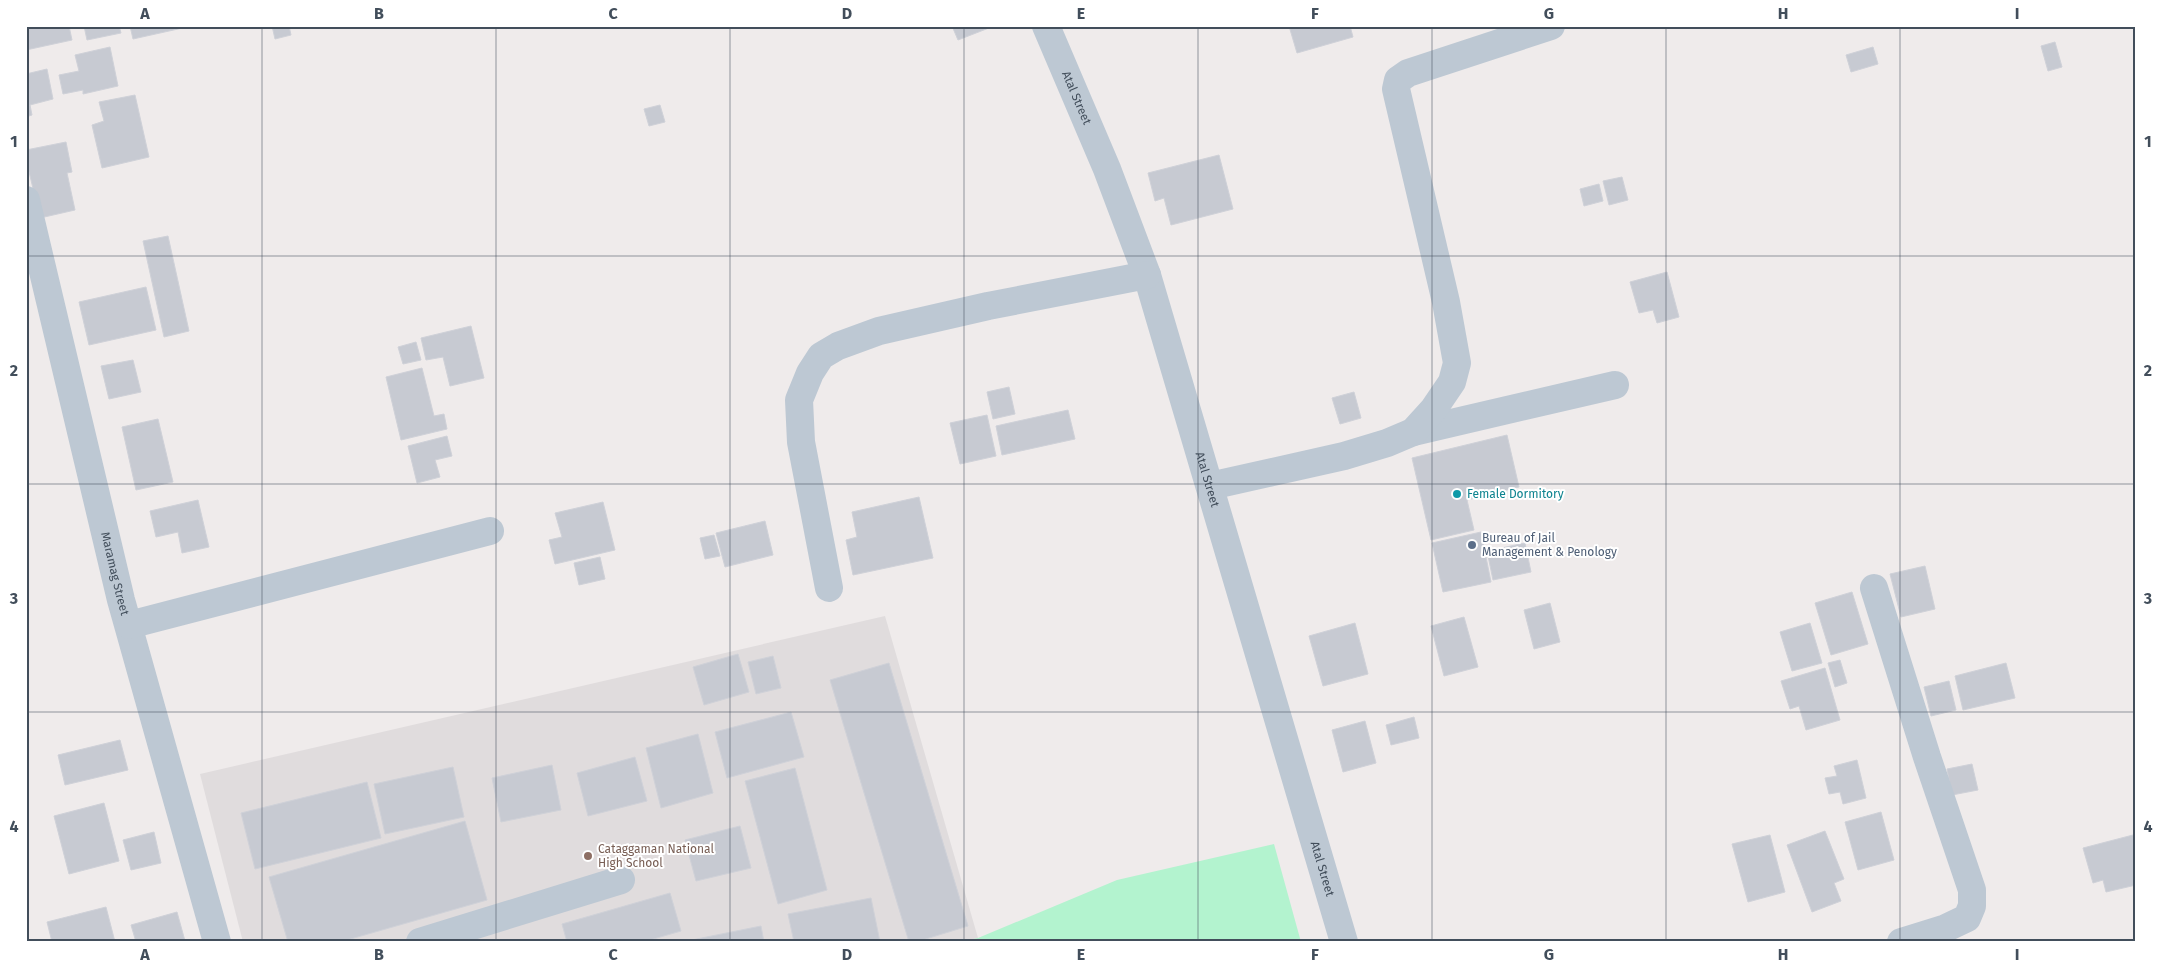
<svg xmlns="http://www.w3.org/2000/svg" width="2162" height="968" viewBox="0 0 2162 968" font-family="'Fira Sans',sans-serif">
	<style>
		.education { fill: #e0dcdd }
		.green { fill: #b3f3cf }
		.building { fill: #c7cad2; stroke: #cfd1d8 }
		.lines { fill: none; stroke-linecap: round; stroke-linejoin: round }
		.minor { stroke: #bdc8d3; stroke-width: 28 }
		.grid { fill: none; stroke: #424e5b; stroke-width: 1; stroke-opacity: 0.55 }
		.culture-dot { fill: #0f9aa8; stroke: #fff; stroke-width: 2 }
		.service-dot { fill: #5c6f8a; stroke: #fff; stroke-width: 2 }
		.education-dot { fill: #8d6e63; stroke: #fff; stroke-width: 2 }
		.labels { text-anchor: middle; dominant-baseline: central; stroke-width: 4; stroke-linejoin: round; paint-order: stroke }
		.street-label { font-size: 12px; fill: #424e5b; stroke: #fff }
		.culture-label { font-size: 12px; fill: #0d838f; stroke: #fff; text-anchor: start }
		.service-label { font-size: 12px; fill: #4e5e75; stroke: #fff; text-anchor: start }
		.education-label { font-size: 12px; fill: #785e54; stroke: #fff; text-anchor: start }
		.neatline { fill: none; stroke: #424e5b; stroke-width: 2 }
		.grid-label { font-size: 16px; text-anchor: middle; font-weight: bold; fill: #424e5b }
	</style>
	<rect width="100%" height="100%" fill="#efebeb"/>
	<!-- education -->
	<path class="education" d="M885,616L978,938L959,942H243L200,774Z"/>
	<!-- green -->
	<path class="green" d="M1274,844L1301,942H959L978,938L1117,880Z"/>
	<!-- building -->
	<g class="building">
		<path d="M26,26H69L72,40L26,50Z"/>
		<path d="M84,26H119L121,33L87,40Z"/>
		<path d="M130,26H187V27L133,39Z"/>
		<path d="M272,26H289L291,35L275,39Z"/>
		<path d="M952,26H994L958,40Z"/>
		<path d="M1289,26H1350L1353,37L1297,53Z"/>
		<path d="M2055,42L2062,67L2048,71L2041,46Z"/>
		<path d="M110,47L118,86L83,94V90L63,94L59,75L79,71L75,55Z"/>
		<path d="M1873,47L1878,64L1851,72L1846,55Z"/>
		<path d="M47,69L53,99L30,105L32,115L26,117V74Z"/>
		<path d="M135,95L149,157L102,168L92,125L104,121L99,102Z"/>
		<path d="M660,105L665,122L649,126L644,109Z"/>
		<path d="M66,142L72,172L67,173L75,210L40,218L26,159V150Z"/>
		<path d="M1219,155L1233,209L1171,225L1164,198L1155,201L1148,173Z"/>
		<path d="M1622,177L1628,200L1609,205L1603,181Z"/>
		<path d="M1599,184L1603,201L1584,206L1580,189Z"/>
		<path d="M168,236L189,331L164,337L143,241Z"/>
		<path d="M1667,272L1679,317L1657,323L1653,310L1639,313L1630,282Z"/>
		<path d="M146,287L156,330L89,345L79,302Z"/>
		<path d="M471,326L484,378L450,386L443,357L426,360L421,338Z"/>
		<path d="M416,342L421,360L403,364L398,347Z"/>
		<path d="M133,360L141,392L109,399L101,366Z"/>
		<path d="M422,368L434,416L444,414L447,429L401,440L386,377Z"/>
		<path d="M1009,387L1015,414L993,419L987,392Z"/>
		<path d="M1354,392L1361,418L1340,424L1332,398Z"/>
		<path d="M1068,410L1075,439L1002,455L996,426Z"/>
		<path d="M987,415L996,456L960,464L950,423Z"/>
		<path d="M158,419L173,482L136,490L122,427Z"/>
		<path d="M1507,435L1519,487L1467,500L1474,530L1431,540L1412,458Z"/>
		<path d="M447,436L452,456L435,460L440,477L417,483L408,446Z"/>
		<path d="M919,497L933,558L853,575L846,540L857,537L852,512Z"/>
		<path d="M198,500L209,547L182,553L178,532L156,537L150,511Z"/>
		<path d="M603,502L615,550L555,564L549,540L562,537L555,513Z"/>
		<path d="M765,521L773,555L725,567L716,533Z"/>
		<path d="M1481,532L1491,582L1443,592L1432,543Z"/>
		<path d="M714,535L720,556L705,559L700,538Z"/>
		<path d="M1525,543L1531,572L1493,580L1487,551Z"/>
		<path d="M600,557L605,579L579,585L574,563Z"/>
		<path d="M1925,566L1935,609L1901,617L1890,574Z"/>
		<path d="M1852,592L1868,644L1831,655L1815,603Z"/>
		<path d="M1550,603L1560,642L1534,649L1524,610Z"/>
		<path d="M1464,617L1478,667L1444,676L1431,626Z"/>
		<path d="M1355,623L1368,674L1323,686L1309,636Z"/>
		<path d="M1810,623L1822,663L1792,671L1780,632Z"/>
		<path d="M738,654L749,692L704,705L693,667Z"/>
		<path d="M773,656L781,688L756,694L748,662Z"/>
		<path d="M1840,660L1847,683L1835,687L1828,663Z"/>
		<path d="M889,663L968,926L916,942H909L830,680Z"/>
		<path d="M2006,663L2015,698L1963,710L1955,676Z"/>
		<path d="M1825,668L1840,720L1806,730L1799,706L1790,709L1781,681Z"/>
		<path d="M1949,681L1956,710L1931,716L1924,687Z"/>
		<path d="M791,712L804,757L727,778L715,732Z"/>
		<path d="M1414,717L1419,738L1391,745L1386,725Z"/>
		<path d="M1365,721L1376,763L1343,772L1332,730Z"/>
		<path d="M698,734L713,793L661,808L646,748Z"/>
		<path d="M120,740L128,770L65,785L58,755Z"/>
		<path d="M635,757L647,801L588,816L577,773Z"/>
		<path d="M1857,760L1866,798L1843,804L1840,792L1829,794L1825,778L1837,776L1834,766Z"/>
		<path d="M1972,764L1978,790L1952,795L1947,769Z"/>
		<path d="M552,765L561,810L501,822L492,778Z"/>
		<path d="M453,767L464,817L385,834L374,784Z"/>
		<path d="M795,768L827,890L778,904L745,781Z"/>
		<path d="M367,782L381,838L255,869L241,813Z"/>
		<path d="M104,803L119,861L69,874L54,816Z"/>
		<path d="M1881,812L1894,860L1858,870L1845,822Z"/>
		<path d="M465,821L487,900L340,942H288L269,877Z"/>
		<path d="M740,826L751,868L696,881L685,840Z"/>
		<path d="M1825,831L1844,879L1834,883L1841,901L1812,912L1787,845Z"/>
		<path d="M154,832L161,863L131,870L123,840Z"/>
		<path d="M1770,835L1785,892L1748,902L1732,844Z"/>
		<path d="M2133,835L2136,847V885L2106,892L2103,880L2093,883L2083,848Z"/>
		<path d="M670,893L681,931L643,942H567L562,924Z"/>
		<path d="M871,898L880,942H794L788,914Z"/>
		<path d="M106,907L115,942H52L47,922Z"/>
		<path d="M177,912L185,941L136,942L131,925Z"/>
		<path d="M761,926L764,942H682Z"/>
	</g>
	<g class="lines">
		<!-- minor -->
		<g class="minor">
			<path id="s1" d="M1046,26L1107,169L1147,275L1344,942"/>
			<path id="s2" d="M26,200L121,600L217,942"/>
			<path d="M1413,432L1615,385"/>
			<path d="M1210,486L1344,456L1387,443L1413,432L1433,410L1452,382L1457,363L1446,302L1396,89L1398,80L1408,73L1551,26"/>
			<path d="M829,588L801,442L799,400L810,373L821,356L838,346L879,331L988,306L1147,275"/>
			<path d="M1874,588L1927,757L1972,890V906L1967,918L1946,928L1901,942"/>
			<path d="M129,625L490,531"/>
			<path d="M420,942L621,880"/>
		</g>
	</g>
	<!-- grid -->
	<path class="grid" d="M262,26V942M496,26V942M730,26V942M964,26V942M1198,26V942M1432,26V942M1666,26V942M1900,26V942M26,256H2136M26,484H2136M26,712H2136"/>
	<!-- markers -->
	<circle class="culture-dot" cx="1457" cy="494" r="5"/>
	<circle class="service-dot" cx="1472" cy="545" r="5"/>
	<circle class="education-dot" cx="588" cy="856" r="5"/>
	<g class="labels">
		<!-- street labels -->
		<g class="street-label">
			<text stroke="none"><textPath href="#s1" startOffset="78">Atal Street</textPath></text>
			<text stroke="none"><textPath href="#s1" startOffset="482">Atal Street</textPath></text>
			<text stroke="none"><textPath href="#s2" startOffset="384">Maramag Street</textPath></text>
			<text stroke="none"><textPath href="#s1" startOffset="888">Atal Street</textPath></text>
		</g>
		<!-- culture labels -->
		<g class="culture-label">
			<text x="1467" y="494">Female Dormitory</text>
		</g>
		<!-- service labels -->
		<g class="service-label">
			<text x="1482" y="538">Bureau of Jail<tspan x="1482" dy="14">Management &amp; Penology</tspan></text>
		</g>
		<!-- education labels -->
		<g class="education-label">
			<text x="598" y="849">Cataggaman National<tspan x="598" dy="14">High School</tspan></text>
		</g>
	</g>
	<!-- border -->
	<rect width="2162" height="968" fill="none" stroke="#ffffff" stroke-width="55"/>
	<rect x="28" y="28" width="2106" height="912" class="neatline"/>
	<g class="grid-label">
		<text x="145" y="19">A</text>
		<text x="379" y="19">B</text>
		<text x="613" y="19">C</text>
		<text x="847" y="19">D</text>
		<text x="1081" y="19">E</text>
		<text x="1315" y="19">F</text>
		<text x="1549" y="19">G</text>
		<text x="1783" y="19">H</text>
		<text x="2017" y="19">I</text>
		<text x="14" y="147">1</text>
		<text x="2148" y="147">1</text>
		<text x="14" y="376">2</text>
		<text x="2148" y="376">2</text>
		<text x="14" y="604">3</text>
		<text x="2148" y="604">3</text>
		<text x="14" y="832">4</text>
		<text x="2148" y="832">4</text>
		<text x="145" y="960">A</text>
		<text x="379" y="960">B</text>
		<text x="613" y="960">C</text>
		<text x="847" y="960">D</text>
		<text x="1081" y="960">E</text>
		<text x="1315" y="960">F</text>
		<text x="1549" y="960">G</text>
		<text x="1783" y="960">H</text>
		<text x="2017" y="960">I</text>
	</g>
</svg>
